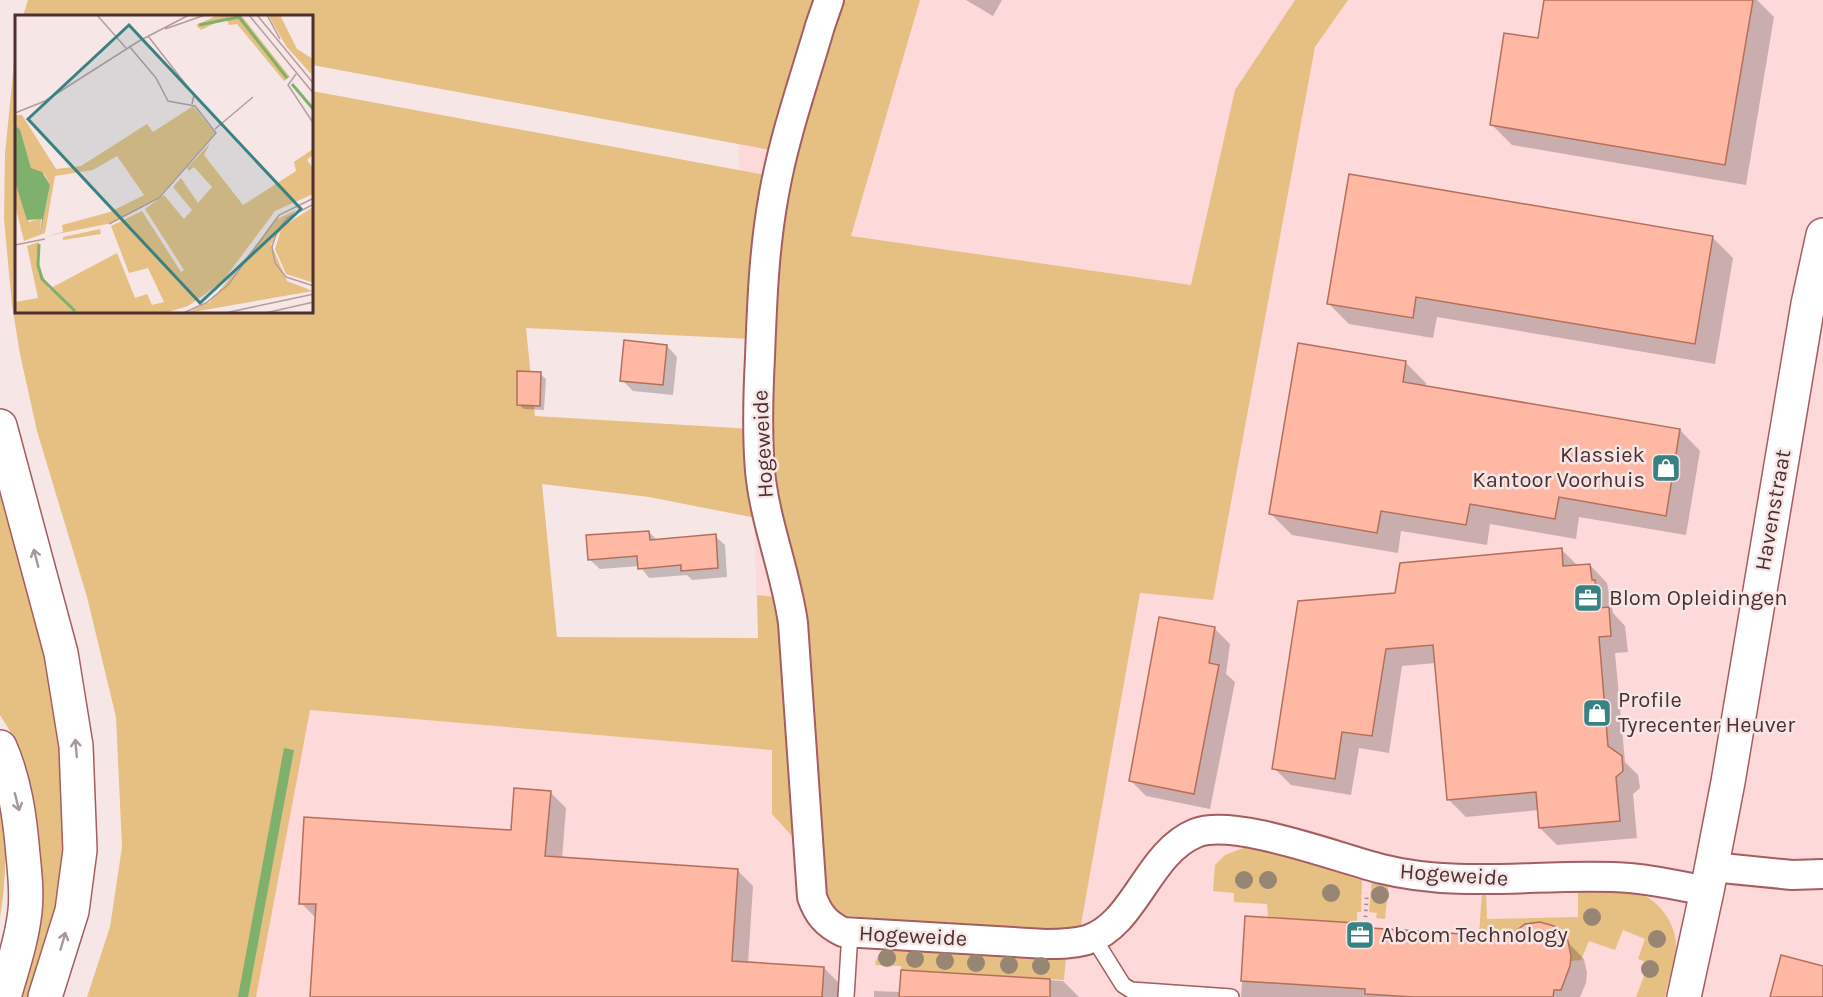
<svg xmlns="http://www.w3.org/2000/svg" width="1823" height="997" viewBox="0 0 1823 997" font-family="Karla,sans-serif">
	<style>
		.built { fill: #fdd9d9 }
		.green { fill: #e6bf83 }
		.water { fill: #7fb06c }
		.shadow { fill: #0003 }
		.building { fill: #ffb8a3; stroke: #b36f5a; stroke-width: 1.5 }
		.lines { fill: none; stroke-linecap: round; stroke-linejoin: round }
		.service-casing { stroke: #a45d60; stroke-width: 18 }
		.minor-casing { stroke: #a45d60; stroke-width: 32 }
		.tertiary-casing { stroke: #a45d60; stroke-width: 36 }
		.motorway-casing { stroke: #a45d60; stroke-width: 36 }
		.path { stroke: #a68e8f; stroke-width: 4; stroke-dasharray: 1.5 4.5; stroke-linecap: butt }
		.service { stroke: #fff; stroke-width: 15 }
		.minor { stroke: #fff; stroke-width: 28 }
		.tertiary { stroke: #fff; stroke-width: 33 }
		.motorway { stroke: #fff; stroke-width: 33 }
		.tree { fill: #988674 }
		.oneway { stroke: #a69798 }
		.labels { text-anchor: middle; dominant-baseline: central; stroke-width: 5; stroke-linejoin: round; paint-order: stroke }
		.street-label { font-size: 22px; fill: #4e2f30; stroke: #f7e6e6 }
		.poi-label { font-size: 22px; fill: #4e2f30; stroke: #f7e6e6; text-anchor: start }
		.inset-river { fill: none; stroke: #7fb06c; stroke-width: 3 }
		.inset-road { fill: none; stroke: #b39d9d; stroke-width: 1.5 }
		.view { fill: #398283; fill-opacity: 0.15; stroke: #398283; stroke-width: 3 }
		.inset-edge { fill: none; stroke: #4e2f30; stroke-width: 3 }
	</style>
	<rect width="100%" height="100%" fill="#f7e6e6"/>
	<!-- built -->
	<path class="built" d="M777,0H1823V997H254L309,710L763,749L738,144Z"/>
	<!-- green -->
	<g class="green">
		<path d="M28,0H815L776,151L312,65V16H23Z"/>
		<path d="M837,0H920L851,236L1191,285L1235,90L1295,0H1348L1315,47L1213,600L1140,593L1080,930L1059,933L827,914L767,466L775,226Z"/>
		<path d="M16,43V312H312V91L771,176L751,339L526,328L535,416L752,429L756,518L649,497L542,484L557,637L758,638L757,595L782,598L799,844L772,814V750L310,710L256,997H87L110,927L122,847L116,717L87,597L37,431L20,354L12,305L4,219L5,154Z"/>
		<path d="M0,471L60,704L65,873L36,997H12L33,801L10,731L0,715Z"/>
		<path d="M0,801C8,837 6,882 0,917Z"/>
		<path d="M1251,845L1362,876L1361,912H1357V923L1268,917L1267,904L1234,902V893L1213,891L1215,865L1225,855Z"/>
		<path d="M1372,878L1389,882L1385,919L1376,918L1377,913L1369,912Z"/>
		<path d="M1578,891C1594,891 1618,888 1634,892C1657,897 1677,923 1676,947C1675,963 1668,981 1665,997H1636L1649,963L1638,959L1645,939L1623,930L1615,950L1589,941L1581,960L1571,961C1576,925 1531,910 1510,937L1479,935L1482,892H1486L1487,919L1578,917Z"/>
		<path d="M896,948L1066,958L1064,980L901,970V966L875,965C876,954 886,949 896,948Z"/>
	</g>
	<!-- water -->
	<path class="water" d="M284,748L294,750L248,997H238Z"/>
	<!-- shadow -->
	<g class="shadow">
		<path d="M966,0H1002L993,16Z"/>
		<path d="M1546,0H1757L1774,17L1746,185L1512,145L1491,124L1539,40Z"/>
		<path d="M1712,237L1733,258L1715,364L1437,317L1433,338L1349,324L1328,303Z"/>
		<path d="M667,346L677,357L673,395L633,391L622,380Z"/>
		<path d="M1405,362L1426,383L1425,387L1680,430L1700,451L1686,535L1579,517L1576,539L1490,524L1487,545L1401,531L1398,553L1292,535L1271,514Z"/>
		<path d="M540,374L546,379L544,410L524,409L518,404Z"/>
		<path d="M649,532L657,540L715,536L725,545L727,577L692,580L687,575L649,578L640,566L600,569L590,560Z"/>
		<path d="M1561,549L1578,566L1590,565L1607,583L1613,613L1625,626L1628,652L1615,653L1625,762L1638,775L1640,788L1633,794L1637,838L1557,845L1540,828L1539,810L1466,817L1449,800L1436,663L1402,666L1389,753L1359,748L1351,795L1291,785L1274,768L1397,594Z"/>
		<path d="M1214,628L1230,644L1226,674L1235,682L1210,809L1146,796L1130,780Z"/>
		<path d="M550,792L566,808L562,859L737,870L753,886L748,964L824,968L840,984L839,997H312L317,919L301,903L512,832Z"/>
		<path d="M1247,917L1371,925L1375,930L1509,938L1554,928L1584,959L1587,973L1586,983L1580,997H1241Z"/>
		<path d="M1001,977L1063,981L1079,997H874V991L901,992Z"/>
	</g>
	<!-- building -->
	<g class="building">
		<path d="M1544,0H1753L1725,165L1490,125L1504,33L1538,38Z"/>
		<path d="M1349,174L1713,236L1695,344L1416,297L1413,318L1327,304Z"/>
		<path d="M624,340L667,345L663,385L620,381Z"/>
		<path d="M1298,343L1406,361L1403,382L1680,429L1666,516L1559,497L1555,519L1470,504L1466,525L1381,511L1377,533L1269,514Z"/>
		<path d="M517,371L541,372L540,406L517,405Z"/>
		<path d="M649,531L650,540L716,534L718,568L681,571V565L638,569L637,556L588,560L586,535Z"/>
		<path d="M1562,548L1563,566L1590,564L1592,580H1595L1598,608L1609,607L1611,636L1599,637L1608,746L1622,756L1623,771L1616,777L1620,821L1539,828L1536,792L1447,800L1433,645L1386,649L1372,736L1342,732L1335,779L1272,769L1298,601L1395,593L1400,563Z"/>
		<path d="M1159,617L1215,627L1209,663L1219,665L1194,794L1129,781Z"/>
		<path d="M514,788L551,791L545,856L738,869L732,961L824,967L822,997H310L316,904H299L304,817L511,830Z"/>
		<path d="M1245,916L1372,924L1371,928L1508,937L1525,924L1540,922L1554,926L1562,933L1568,941L1571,956L1570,966L1561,990H1554L1553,997H1414L1365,994V989L1241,981Z"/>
		<path d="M1781,955L1823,966V997H1770Z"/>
		<path d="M901,970L1050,979V997H899Z"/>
	</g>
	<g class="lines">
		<!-- service casing -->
		<g class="service-casing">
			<g id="service">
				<path d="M1093,937L1123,985L1131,990L1231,997"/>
				<path d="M846,997L850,932"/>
			</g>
		</g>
		<!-- minor casing -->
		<g class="minor-casing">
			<g id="minor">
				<path d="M829,0L820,26C804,81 784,137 774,194C764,248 762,302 760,357C758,395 757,434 760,471C765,523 786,572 793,623L812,897C818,914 826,924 843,932L1046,944C1060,944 1073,944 1087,940C1136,924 1147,853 1196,833C1235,818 1338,858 1382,869C1458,888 1536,874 1613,877C1645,878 1676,885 1707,891"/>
				<path d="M1712,867L1792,875L1823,874"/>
			</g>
		</g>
		<!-- tertiary casing -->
		<g class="tertiary-casing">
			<path id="tertiary" d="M1684,997L1707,891L1728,782L1808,304L1823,235"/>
		</g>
		<!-- motorway casing -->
		<g class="motorway-casing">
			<g id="motorway">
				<path d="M0,426L61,653L76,746L80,850L72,911L45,997"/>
				<path d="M0,747C15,781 20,818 23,855C25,874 27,893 25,911C22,940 12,969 4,997"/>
			</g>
		</g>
		<!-- path -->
		<path class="path" d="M1365,923L1367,893"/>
		<!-- service -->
		<use href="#service" class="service"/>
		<!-- minor -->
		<use href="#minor" class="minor"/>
		<!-- tertiary -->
		<use href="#tertiary" class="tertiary"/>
		<!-- motorway -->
		<use href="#motorway" class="motorway"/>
	</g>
	<!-- trees -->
	<g class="tree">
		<circle cx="1244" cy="880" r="9"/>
		<circle cx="1268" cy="880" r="9"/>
		<circle cx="1331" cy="893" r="9"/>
		<circle cx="1380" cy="895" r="9"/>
		<circle cx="1592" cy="917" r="9"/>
		<circle cx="1657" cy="939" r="9"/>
		<circle cx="887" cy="958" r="9"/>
		<circle cx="915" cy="959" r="9"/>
		<circle cx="945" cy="961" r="9"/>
		<circle cx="976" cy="963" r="9"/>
		<circle cx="1009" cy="965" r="9"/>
		<circle cx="1041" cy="966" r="9"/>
		<circle cx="1650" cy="969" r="9"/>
	</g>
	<!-- one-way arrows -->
	<defs><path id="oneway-shaft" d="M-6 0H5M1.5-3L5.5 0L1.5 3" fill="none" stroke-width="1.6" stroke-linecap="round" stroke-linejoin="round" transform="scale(1.5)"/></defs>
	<g class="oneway">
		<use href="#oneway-shaft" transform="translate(36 558) rotate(-105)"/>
		<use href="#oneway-shaft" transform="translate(76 748) rotate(-95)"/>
		<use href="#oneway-shaft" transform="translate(17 802) rotate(76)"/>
		<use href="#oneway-shaft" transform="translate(63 941) rotate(-74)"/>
	</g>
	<!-- icons -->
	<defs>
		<g id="shop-square" transform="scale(1.5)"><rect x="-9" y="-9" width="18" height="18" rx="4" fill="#398283" stroke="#f7e6e6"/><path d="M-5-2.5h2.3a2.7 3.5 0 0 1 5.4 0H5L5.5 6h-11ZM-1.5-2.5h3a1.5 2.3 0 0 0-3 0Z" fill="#fff"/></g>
		<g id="office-square" transform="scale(1.5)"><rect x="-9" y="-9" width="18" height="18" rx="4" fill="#398283" stroke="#f7e6e6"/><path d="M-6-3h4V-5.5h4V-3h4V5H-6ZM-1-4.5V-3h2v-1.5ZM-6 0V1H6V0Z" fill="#fff"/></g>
	</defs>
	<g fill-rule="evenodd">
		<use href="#shop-square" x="1666" y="468"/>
		<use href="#office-square" x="1588" y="598"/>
		<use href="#shop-square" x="1597" y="713"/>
		<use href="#office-square" x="1360" y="935"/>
	</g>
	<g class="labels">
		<!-- street labels -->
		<g class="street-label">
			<text transform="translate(763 444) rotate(-93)">Hogeweide</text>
			<text transform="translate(1773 510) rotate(-80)">Havenstraat</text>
			<text transform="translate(1454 875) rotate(4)">Hogeweide</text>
			<text transform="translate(913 936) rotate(3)">Hogeweide</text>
		</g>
		<!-- poi labels -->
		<g class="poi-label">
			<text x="1645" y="455" text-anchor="end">Klassiek<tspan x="1645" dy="25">Kantoor Voorhuis</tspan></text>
			<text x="1609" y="598">Blom Opleidingen</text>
			<text x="1618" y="700">Profile<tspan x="1618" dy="25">Tyrecenter Heuver</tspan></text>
			<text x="1381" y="935">Abcom Technology</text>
		</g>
	</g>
	<!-- overview -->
	<g transform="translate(15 15)">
		<rect width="298" height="298" fill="#f7e6e6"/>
		<path d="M203,0H226L275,62L269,66L222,9L214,10L211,3L186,15L181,10ZM253,0H265L282,34L298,44L296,59L271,31ZM178,91L200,118L142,184L97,208L32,221L48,217L47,210L95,197L129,180L102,141L78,155L40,161L30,218L9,226L0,190V167L14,207L26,203L25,219L35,170L30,160L16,153L5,114L0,111V100H7L41,154L66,151L132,109L138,117ZM195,128L189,140L228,190L281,156L279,147L298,134V140L292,145L298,153V179L260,196L207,267L173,291L150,298H0V287L23,283L12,231L24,227L23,250L34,274L102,238L120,283L132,279L137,290L149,287L133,253L114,258L96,211L127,196L166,257L169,255L130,194L149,180L169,204L177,195L158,172L166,163L183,188L197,172L179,152L174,156L172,153ZM298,192V267H296L271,259L260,234L267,212ZM281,195L256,229L272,266L298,276L172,298L195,287L262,204ZM85,214L86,219L48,225V222Z" fill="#e6bf83"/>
		<path d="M0,111L5,114L16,153L27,157L35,170L25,220L27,204L12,205L0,167Z" fill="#7fb06c"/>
		<path class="inset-river" d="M184,10L224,2L272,63M277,69L299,95M24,229L23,250L27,264L60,296"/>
		<path class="inset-road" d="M82,0L111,33M234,0L299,79M242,0L299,69M252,0L265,24M150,14L190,0M133,21L179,80L177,89M281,59L273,70L299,109M0,98L30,86L124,26L174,0M200,114L238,82M299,189L272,203L262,216L257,232L260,248L271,262L299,271M94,209L144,183L201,118L180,91L153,86L141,63L114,31M0,230L30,224M168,298L191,288L213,270L264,200L299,183M210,298L299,279M250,298L299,287"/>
		<path class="view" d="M114,10L286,194L185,288L13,104Z"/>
		<rect width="298" height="298" class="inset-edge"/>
	</g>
</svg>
